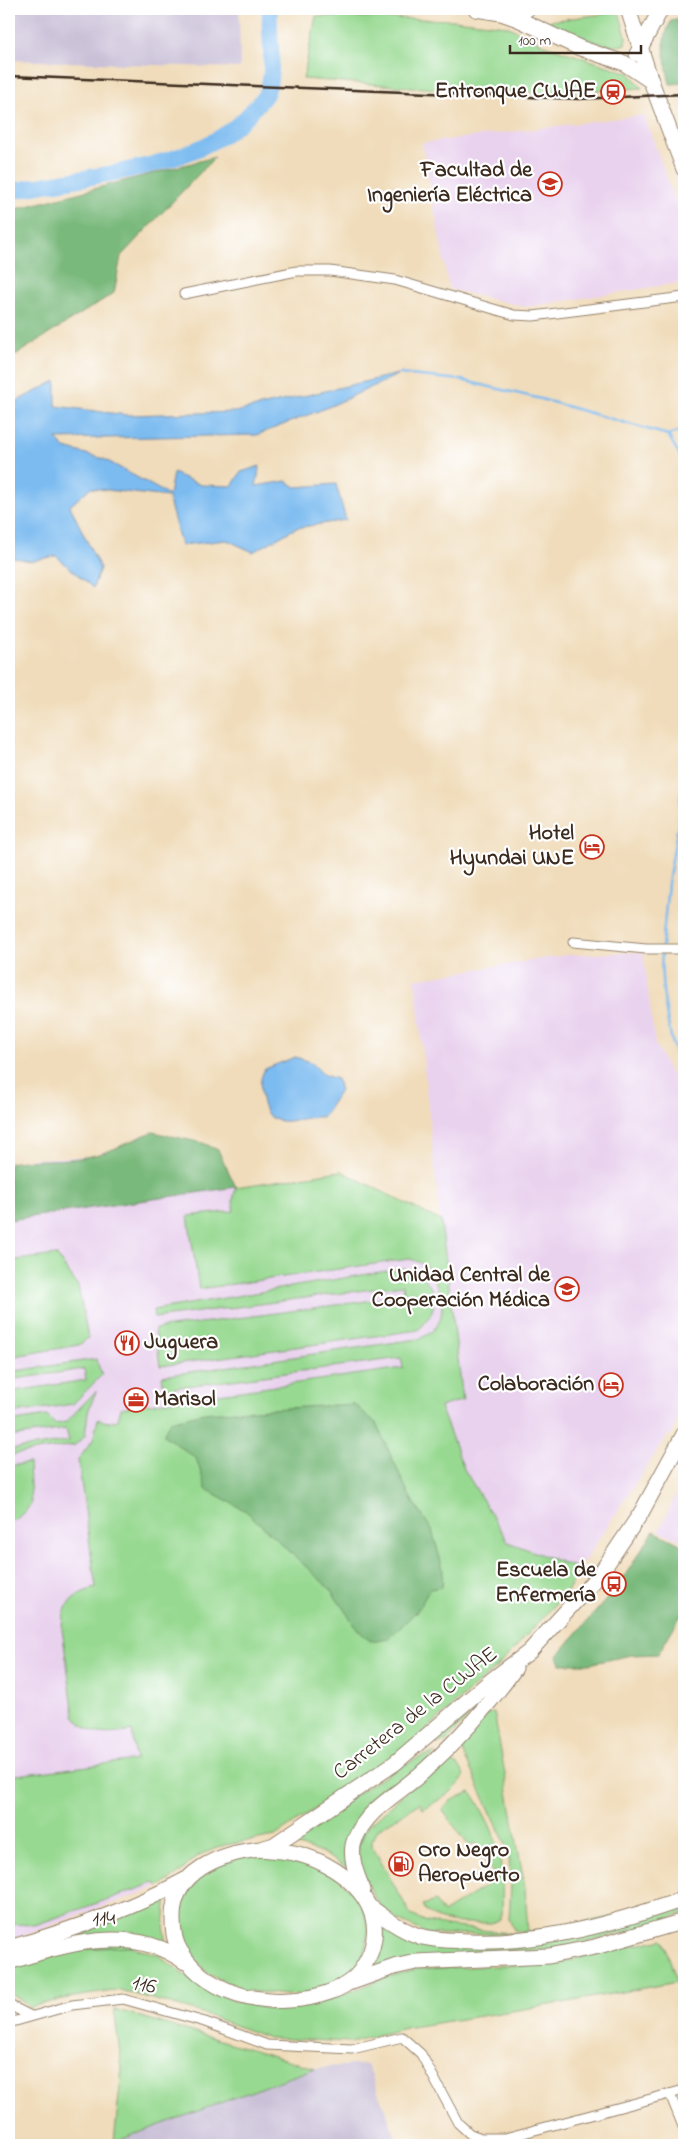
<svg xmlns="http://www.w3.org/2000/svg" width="693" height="2154" viewBox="0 0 693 2154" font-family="'Indie Flower',sans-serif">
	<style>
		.built { fill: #e9d2ee }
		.industrial { fill: #c9bfd7 }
		.green { fill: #97d991; stroke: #698258 }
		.forest { fill: #79b97b; stroke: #5a724c }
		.water { fill: #7bbbf0; stroke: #5b7287 }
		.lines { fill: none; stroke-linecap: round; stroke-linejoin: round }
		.stream { stroke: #7bbbf0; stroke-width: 2.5 }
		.river { stroke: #7bbbf0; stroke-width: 16 }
		.minor-casing { stroke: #96836c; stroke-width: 11 }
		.trunk-casing { stroke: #96836c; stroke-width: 17 }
		.minor { stroke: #fff; stroke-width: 9 }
		.trunk { stroke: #fff; stroke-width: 15 }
		.rail { stroke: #3b2a1e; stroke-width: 2.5 }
		.labels { text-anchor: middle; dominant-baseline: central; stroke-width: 4.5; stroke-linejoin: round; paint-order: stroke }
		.poi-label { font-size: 22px; font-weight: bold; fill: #3b2a1e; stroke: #fff; text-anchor: end }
		.street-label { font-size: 22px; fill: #3b2a1e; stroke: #fff }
	</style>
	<rect width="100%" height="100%" fill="#fff"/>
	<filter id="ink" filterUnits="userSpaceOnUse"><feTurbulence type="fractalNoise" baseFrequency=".02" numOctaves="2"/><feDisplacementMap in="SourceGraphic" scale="10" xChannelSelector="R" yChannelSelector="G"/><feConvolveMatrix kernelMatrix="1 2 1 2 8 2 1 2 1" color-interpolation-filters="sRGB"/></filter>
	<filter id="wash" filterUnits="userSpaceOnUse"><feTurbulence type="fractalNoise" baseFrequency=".0096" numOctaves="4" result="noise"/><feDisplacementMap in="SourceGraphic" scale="20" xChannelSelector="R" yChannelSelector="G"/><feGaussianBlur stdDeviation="1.12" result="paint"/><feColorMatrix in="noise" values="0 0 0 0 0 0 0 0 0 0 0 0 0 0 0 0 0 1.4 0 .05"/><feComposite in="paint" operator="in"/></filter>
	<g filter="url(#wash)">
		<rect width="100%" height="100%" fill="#f0dcba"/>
		<!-- built -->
		<g class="built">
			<path d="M644,115L684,225V282L526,307L449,289L422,143Z"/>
			<path d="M643,952L655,1044L684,1100V1356L676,1385V1424L672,1435L667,1436L579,1569L567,1592L498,1666L258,1840L225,1845L199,1855L177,1875L160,1886L9,1941V1163L32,1159L91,1156L123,1146L138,1137L153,1132L203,1143L218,1150L237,1187L341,1171L440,1221L415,979L567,955Z"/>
			<path d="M684,1477V1542L659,1531Z"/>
		</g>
		<!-- industrial -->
		<g class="industrial">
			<path d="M9,9H239L240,68L9,60Z"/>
			<path d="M367,2064L399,2145H105L315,2068Z"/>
		</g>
		<!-- green -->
		<g class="green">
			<path d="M619,12L626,36L625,44C611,52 566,31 550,25V21Z"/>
			<path d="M316,16L454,20L507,26L547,46L629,73L642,88L565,93L464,91L303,79Z"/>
			<path d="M341,1171L441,1221L463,1400L440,1407L464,1469L508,1542L579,1569L567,1592L498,1666L402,1751L275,1836L225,1845L199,1855L176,1876L160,1886L154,1883L35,1925L9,1924V1776L136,1760L132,1731C108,1735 89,1738 74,1715L62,1629C62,1605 73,1593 96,1588L78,1460L93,1440L98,1419L107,1422L118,1420L121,1408L403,1368L401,1358L164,1389L162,1376L418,1339C440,1331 446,1314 439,1292C433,1274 428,1263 409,1259L199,1289L188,1216L234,1211L233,1200L236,1187Z"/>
			<path d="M56,1255L78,1286L88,1338L79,1345L9,1357V1261Z"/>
			<path d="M404,1268C437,1276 444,1309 418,1330L160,1366L155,1329L404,1296L403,1285L154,1318L153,1310Z"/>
			<path d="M96,1359L102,1375L73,1404L9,1414V1392L86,1380L84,1369L9,1380V1372Z"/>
			<path d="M96,1391L88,1412L85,1436L75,1445L9,1455V1450L69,1441L66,1429L9,1437V1422L47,1416L55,1424L66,1422Z"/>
			<path d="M29,1463L31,1505L16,1520L9,1521V1466Z"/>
			<path d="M502,1678L446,1742L429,1744Z"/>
			<path d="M494,1712L525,1888L528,1933L514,1930L509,1919L511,1885L508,1849L461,1749V1745L487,1714Z"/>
			<path d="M436,1753L373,1807L349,1869L322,1853L288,1843C316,1823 407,1754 436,1753Z"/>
			<path d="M446,1762C456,1763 462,1766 464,1777C456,1792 437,1801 423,1809L420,1803L378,1829L372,1840V1846L411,1915L427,1922L447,1926L516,1934H428L389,1916L375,1898L360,1869L358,1847L368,1826L436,1765Z"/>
			<path d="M470,1792C476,1797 479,1805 483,1812C503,1848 503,1874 502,1915L499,1920L491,1923C471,1922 432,1928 423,1905L435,1901L443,1913L497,1879L475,1843L469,1846L443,1811V1808L450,1801Z"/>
			<path d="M242,1856H285L311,1863L336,1876L361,1901L368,1926L367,1946L361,1962L338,1984L309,1994L285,1995L240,1990L205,1971L181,1940L180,1903L187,1888L202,1873Z"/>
			<path d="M167,1896L164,1926L167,1945L9,1950Z"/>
			<path d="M684,1904V1913L632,1931L554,1949L375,1967L382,1941L383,1924L452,1946Z"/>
			<path d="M663,1939L677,1982L562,2003L405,2028L351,2042L269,2038L199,2012L120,1990L67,1998L30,2007L9,1992V1968L69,1951L125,1946L157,1954L190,1979L233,2001L273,2010L334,1998L390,1976L417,1969L550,1964Z"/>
			<path d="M114,2009L315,2068L114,2142L122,2068Z"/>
		</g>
		<!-- forest -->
		<g class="forest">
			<path d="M684,17V83L670,84C665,60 659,41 672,20Z"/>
			<path d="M215,157L121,256L114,293L9,359V211Z"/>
			<path d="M153,1132L203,1143L218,1150L236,1187L9,1220V1163C36,1158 64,1162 91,1156C113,1152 132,1139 153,1132Z"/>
			<path d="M354,1404L376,1423L410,1497L432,1530L443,1569L442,1587L430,1589L417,1611L389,1638L370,1641L358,1630L330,1589L246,1511L206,1489L196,1458L163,1435L170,1421L204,1413Z"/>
			<path d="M654,1531L684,1546V1610L658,1654L631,1655L589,1664H560L557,1656L618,1586Z"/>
		</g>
		<!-- water -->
		<g class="water">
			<path d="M402,373L331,406L257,435L56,439L65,448L104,459L169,495L173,473L201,485L232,486L241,472L260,466L256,486L286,481L296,487L336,484L346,520L296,528L253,552L227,540L181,545L168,497L90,488L70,506L100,568L93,588L56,556L31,561L9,557V405L56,381V406L127,415L235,412Z"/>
			<path d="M295,1057L311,1062L324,1075L337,1079L340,1091L323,1117C299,1115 268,1136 262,1099C260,1088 259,1079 265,1069Z"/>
		</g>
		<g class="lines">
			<!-- stream -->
			<g class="stream">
				<path d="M399,374L461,380L541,399L668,435L684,430"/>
				<path d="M668,435L684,463"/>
				<path d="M662,947L668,883L679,819L684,753"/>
				<path d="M662,952C659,982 670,1049 684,1075"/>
			</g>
			<!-- river -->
			<path class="river" d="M9,192C84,174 204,172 255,107C259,103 265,97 267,92C276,65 268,36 270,9"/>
		</g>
	</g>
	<g filter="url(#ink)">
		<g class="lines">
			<!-- minor casing -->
			<g class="minor-casing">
				<g id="minor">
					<path d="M184,294L297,271H330L395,280L514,315L533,316L684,297"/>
					<path d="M573,942L646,949H684"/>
					<path d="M9,2005L31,2016"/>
					<path d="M9,2023L72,2005L123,1999L205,2022L267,2045L352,2049L402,2037L421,2054L458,2123L470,2134L481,2138H505L684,2090"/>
					<path d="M670,2094L684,2129"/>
				</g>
			</g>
			<!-- trunk casing -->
			<g class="trunk-casing">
				<g id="trunk">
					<path d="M476,9L501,13L518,19L580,48L624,63L651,81"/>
					<path d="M501,9H527"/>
					<path d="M628,9L651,81L684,169"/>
					<path d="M637,54L661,9"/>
					<path d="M261,1849L274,1845L395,1763L493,1679L529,1652L600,1574L641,1513L684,1434"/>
					<path d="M261,1849C272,1850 284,1851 294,1853C338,1863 388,1901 371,1951C363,1972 352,1984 330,1992C280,2010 211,2000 181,1952C174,1942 173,1931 173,1919C172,1871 221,1853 261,1849Z"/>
					<path d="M363,1890C357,1876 348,1855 355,1839C368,1807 401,1793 425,1770C458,1740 489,1705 515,1668"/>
					<path d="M370,1907C385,1918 401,1930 419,1936C436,1941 455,1940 472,1941C546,1943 615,1923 684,1899"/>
					<path d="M9,1948C69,1931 130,1910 185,1880"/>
					<path d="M9,1962C66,1944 132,1923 185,1962"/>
					<path d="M352,1982L394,1967L416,1962L549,1956L595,1947L684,1921"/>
				</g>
			</g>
			<!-- minor -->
			<use href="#minor" class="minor"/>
			<!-- trunk -->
			<use href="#trunk" class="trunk"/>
			<!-- rail -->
			<path class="rail" d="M9,76L579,99L684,94"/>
		</g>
	</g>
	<!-- icons -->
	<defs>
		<g id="station-ring" transform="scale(1.25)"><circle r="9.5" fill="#fff" stroke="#c8321e" stroke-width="1.5"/><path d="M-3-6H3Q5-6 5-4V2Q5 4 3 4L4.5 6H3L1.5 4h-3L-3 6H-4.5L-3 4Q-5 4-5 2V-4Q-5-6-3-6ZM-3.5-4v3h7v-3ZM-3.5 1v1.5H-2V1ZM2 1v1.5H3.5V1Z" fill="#c8321e"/></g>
		<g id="university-ring" transform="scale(1.25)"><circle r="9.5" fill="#fff" stroke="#c8321e" stroke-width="1.5"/><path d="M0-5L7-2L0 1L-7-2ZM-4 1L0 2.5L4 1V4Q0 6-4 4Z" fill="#c8321e"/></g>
		<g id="hotel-ring" transform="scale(1.25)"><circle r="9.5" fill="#fff" stroke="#c8321e" stroke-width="1.5"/><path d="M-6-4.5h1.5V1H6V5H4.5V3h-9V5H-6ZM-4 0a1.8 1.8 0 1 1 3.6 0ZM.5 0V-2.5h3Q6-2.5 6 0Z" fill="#c8321e"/></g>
		<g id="restaurant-ring" transform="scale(1.25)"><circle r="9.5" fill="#fff" stroke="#c8321e" stroke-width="1.5"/><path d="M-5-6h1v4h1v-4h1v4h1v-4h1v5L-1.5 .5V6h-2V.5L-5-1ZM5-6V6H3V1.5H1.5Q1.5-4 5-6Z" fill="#c8321e"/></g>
		<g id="office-ring" transform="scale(1.25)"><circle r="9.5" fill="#fff" stroke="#c8321e" stroke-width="1.5"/><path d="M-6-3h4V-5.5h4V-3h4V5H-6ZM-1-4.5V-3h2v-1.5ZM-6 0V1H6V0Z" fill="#c8321e"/></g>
		<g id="bus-ring" transform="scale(1.25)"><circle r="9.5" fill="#fff" stroke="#c8321e" stroke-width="1.5"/><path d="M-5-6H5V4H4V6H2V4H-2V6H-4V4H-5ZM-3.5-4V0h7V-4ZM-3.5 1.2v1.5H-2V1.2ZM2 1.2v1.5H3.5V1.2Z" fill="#c8321e"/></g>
		<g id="fuel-ring" transform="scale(1.25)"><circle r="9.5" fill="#fff" stroke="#c8321e" stroke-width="1.5"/><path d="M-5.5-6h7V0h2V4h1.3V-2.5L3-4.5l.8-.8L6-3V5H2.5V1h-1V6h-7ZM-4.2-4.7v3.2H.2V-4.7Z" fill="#c8321e"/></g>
	</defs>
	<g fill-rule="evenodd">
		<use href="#station-ring" x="613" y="92"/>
		<use href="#university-ring" x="550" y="184"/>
		<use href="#hotel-ring" x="592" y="847"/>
		<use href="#university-ring" x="567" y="1289"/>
		<use href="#restaurant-ring" x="127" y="1343"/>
		<use href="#hotel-ring" x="611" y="1385"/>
		<use href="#office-ring" x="136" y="1400"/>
		<use href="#bus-ring" x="614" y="1584"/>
		<use href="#fuel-ring" x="401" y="1864"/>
	</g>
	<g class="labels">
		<!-- poi labels -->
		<g class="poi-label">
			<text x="596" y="92">Entronque CUJAE</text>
			<text x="532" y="171">Facultad de<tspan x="532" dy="25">Ingeniería Eléctrica</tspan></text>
			<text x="574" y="834">Hotel<tspan x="574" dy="25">Hyundai UNE</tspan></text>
			<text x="550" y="1276">Unidad Central de<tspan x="550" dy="25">Cooperación Médica</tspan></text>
			<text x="144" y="1343" text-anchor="start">Juguera</text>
			<text x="594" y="1385">Colaboración</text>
			<text x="154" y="1400" text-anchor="start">Marisol</text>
			<text x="596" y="1571">Escuela de<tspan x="596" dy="25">Enfermería</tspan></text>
			<text x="418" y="1851" text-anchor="start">Oro Negro<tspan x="418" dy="25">Aeropuerto</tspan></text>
		</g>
		<!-- street labels -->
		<g class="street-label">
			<text transform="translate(416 1714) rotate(-38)">Carretera de la CUJAE</text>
			<text transform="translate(104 1920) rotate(-4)">114</text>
			<text transform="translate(144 1986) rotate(13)">116</text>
		</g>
	</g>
	<!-- margin -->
	<rect width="693" height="2154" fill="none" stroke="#fff" stroke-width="30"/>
	<!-- scale -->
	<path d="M510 45v8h131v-8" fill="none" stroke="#3b2a1e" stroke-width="2.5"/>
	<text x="518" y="45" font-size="15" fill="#3b2a1e" stroke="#ffffff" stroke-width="4" paint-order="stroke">100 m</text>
</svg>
